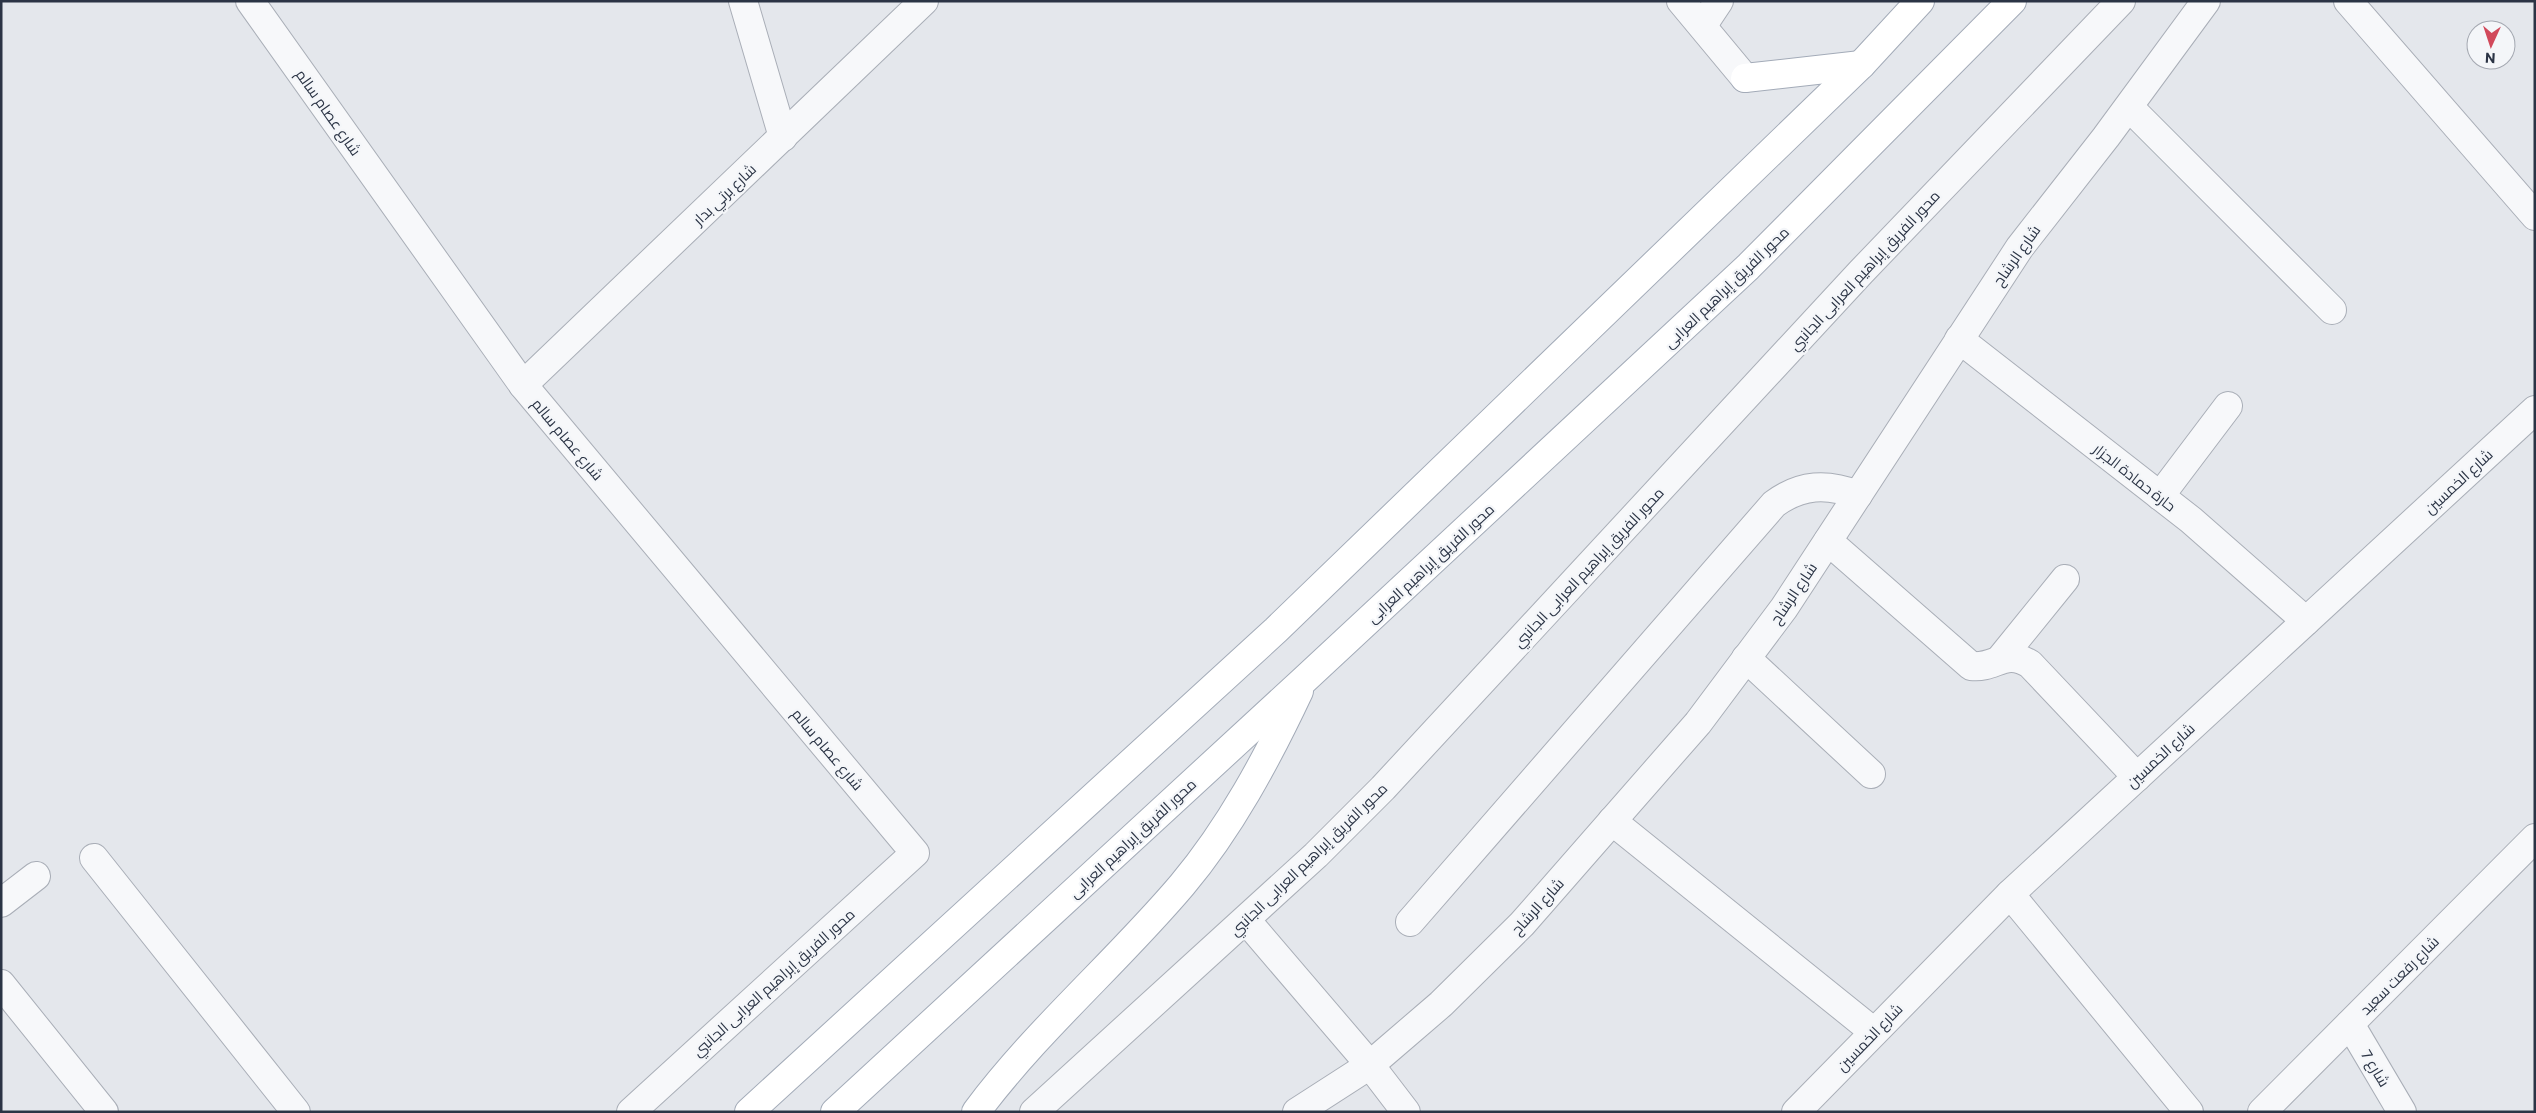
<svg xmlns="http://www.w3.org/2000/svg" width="2536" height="1113" viewBox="0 0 2536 1113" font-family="Commissioner,Cairo,sans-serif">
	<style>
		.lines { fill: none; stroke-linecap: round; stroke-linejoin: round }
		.minor-casing { stroke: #a9aeb7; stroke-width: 30 }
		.major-casing { stroke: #a3abb8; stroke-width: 30 }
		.minor { stroke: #f7f8fa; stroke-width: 28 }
		.major { stroke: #fff; stroke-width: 28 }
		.labels { text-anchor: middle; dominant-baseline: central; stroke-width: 4.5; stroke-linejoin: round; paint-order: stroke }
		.street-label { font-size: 15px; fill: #2b3445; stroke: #f4f6f9 }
	</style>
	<rect width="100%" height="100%" fill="#e4e7ec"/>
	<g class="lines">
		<!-- minor casing -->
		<g class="minor-casing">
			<g id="minor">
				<path d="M250,1L523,385L915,853L631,1112"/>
				<path d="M743,1L783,137"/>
				<path d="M1681,1L1745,78"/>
				<path d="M2348,1L2535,216"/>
				<path d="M1703,25L1719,1"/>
				<path d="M2129,107L2332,310"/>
				<path d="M1959,339L2191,520L2306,621"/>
				<path d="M523,385L924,1"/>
				<path d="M2160,496L2228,406"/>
				<path d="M1828,541L1971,666C1996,669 2004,648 2030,664L2137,777"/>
				<path d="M1746,658L1871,774"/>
				<path d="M2001,658L2065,579"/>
				<path d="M1612,821L1874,1032"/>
				<path d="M94,858L296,1112"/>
				<path d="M2010,894L2189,1112"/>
				<path d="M1,903L36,876"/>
				<path d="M1246,920L1370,1065L1406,1112"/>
				<path d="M1410,922L1774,504C1801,484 1827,483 1858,495"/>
				<path d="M1,984L104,1112"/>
				<path d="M2350,1024L2402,1112"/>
				<path d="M1034,1112L1316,855L1383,788L1861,272L2121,1"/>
				<path d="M1297,1112L1370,1065L1441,1004L1522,924L1698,723L1784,608L2020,247L2106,137L2206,1"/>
				<path d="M1796,1112L2010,894L2535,410"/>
				<path d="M2262,1112L2535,838"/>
			</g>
		</g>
		<!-- major casing -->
		<g class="major-casing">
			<g id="major">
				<path d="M1745,78L1861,65"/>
				<path d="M749,1112L1276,630L1861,65L1920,1"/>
				<path d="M835,1112L1304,680L1748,267L2012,1"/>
				<path d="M976,1112C1037,1030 1116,963 1182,885C1230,828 1267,759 1299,691"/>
			</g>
		</g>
		<!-- minor -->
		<use href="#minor" class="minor"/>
		<!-- major -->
		<use href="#major" class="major"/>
	</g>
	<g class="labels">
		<!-- street labels -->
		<g class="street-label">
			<text transform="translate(329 112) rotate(55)">شارع عصام سالم</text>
			<text transform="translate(724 194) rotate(-44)">شارع برتي بدار</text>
			<text transform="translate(2016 255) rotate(-55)">شارع الرشاح</text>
			<text transform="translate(1864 270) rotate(-47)">محور الفريق إبراهيم العرابى الجانبي</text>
			<text transform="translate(1726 287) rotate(-44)">محور الفريق إبراهيم العرابى</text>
			<text transform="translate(568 439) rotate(50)">شارع عصام سالم</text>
			<text transform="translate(2135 477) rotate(38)">حارة حمادة الجزار</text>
			<text transform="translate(2458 481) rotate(-43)">شارع الخمسين</text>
			<text transform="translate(1430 563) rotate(-43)">محور الفريق إبراهيم العرابى</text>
			<text transform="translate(1588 567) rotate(-47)">محور الفريق إبراهيم العرابى الجانبي</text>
			<text transform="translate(1793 593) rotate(-56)">شارع الرشاح</text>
			<text transform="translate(828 749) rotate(50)">شارع عصام سالم</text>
			<text transform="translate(2160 755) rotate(-43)">شارع الخمسين</text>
			<text transform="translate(1132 838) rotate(-43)">محور الفريق إبراهيم العرابى</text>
			<text transform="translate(1308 859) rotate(-44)">محور الفريق إبراهيم العرابى الجانبي</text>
			<text transform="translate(1537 906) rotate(-48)">شارع الرشاح</text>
			<text transform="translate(2399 975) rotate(-45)">شارع رفعت سعيد</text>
			<text transform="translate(773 982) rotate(-42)">محور الفريق إبراهيم العرابى الجانبي</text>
			<text transform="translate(1869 1037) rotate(-46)">شارع الخمسين</text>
			<text transform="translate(2376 1068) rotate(59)">شارع 7</text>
		</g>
	</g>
	<!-- border -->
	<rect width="2536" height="1113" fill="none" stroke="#2b3445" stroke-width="5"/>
	<!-- north arrow -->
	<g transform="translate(2491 45) rotate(183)"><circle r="24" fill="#f4f6f9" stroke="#a4a8b1"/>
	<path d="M0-4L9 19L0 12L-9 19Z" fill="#d1495b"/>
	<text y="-8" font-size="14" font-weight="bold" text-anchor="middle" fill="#2b3445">N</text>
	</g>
</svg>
